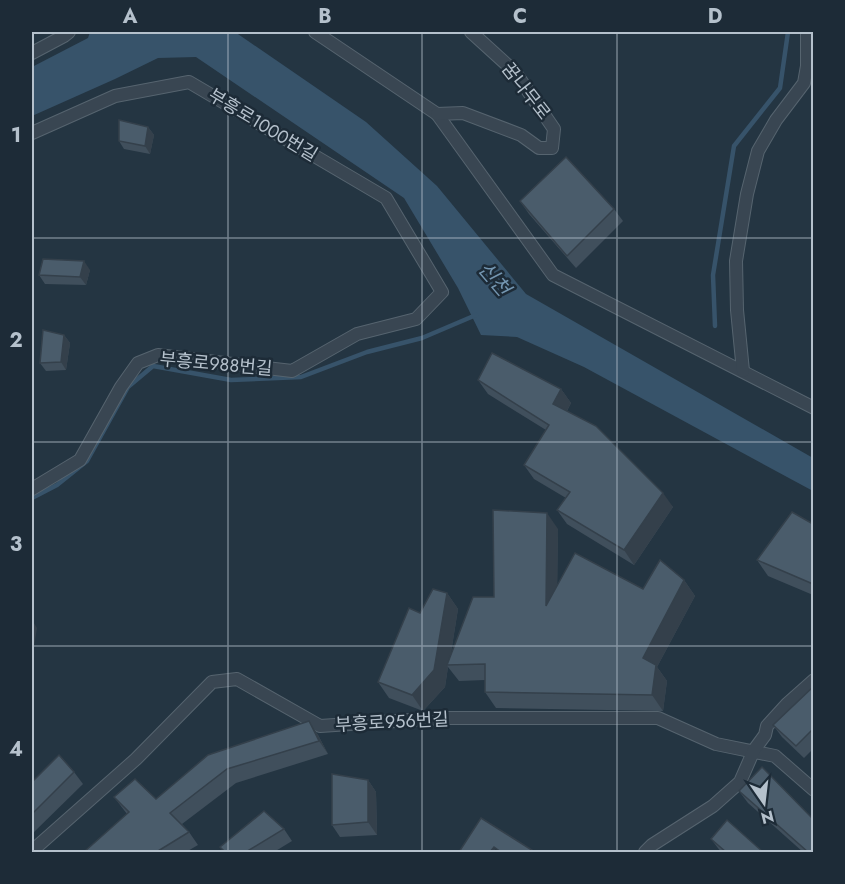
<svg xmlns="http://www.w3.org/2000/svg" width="845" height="884" viewBox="0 0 845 884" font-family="Jost,'Noto Sans KR',sans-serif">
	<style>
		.water { fill: #37536a }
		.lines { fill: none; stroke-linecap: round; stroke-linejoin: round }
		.stream { stroke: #37536a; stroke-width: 4.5 }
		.minor-casing { stroke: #56646f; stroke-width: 14 }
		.minor { stroke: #394652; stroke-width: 12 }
		.wall { fill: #404f5c }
		.shaded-wall { fill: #34404b }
		.building { fill: #4a5c6b; stroke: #34404b; stroke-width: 1.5 }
		.grid { fill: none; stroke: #b5c1cc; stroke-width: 1.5; stroke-opacity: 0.55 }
		.labels { text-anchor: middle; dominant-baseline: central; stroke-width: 5; stroke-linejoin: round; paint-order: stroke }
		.street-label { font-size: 18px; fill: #b5c1cc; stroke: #1d2b37 }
		.water-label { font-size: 20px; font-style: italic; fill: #7496b1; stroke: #1d2b37 }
		.neatline { fill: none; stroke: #b5c1cc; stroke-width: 2 }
		.grid-label { font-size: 20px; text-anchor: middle; font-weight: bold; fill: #b5c1cc }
	</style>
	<rect width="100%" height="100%" fill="#243542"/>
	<!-- water -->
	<path class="water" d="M90,32H235L366,122L437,186L526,294L813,458V491L584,367L517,337L481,335L458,288L404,198L196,57L158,58L115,79L32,116V67L88,38Z"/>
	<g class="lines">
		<!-- stream -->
		<g class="stream">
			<path d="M715,326L713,275L734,146L780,88L788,32"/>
			<path d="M32,498L57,485L87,461L128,387L153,366L231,380L301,377L367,352L422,338L476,315"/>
		</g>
		<!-- minor casing -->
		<g class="minor-casing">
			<g id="minor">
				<path d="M315,32L437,114L553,275L814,408"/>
				<path d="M32,53L64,36L69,32"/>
				<path d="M437,114L463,113L521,135L539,148H552L554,129L515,72L471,32"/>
				<path d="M32,133L115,96L189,82L386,198L442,292L416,319L357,334L292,371L158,355L138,363L121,387L80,460L32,489"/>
				<path d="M743,371L737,310L736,261L747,194L758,151L776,120L804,83L807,66V32"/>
				<path d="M32,851L136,759L212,682L237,679L320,726L441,718H658L716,744L775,756L814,790"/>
				<path d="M645,852L652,845L713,806L740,782L754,750L765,735L767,726L787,704L814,680"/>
			</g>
		</g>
		<!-- minor -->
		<use href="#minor" class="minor"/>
	</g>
	<!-- wall -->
	<g class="wall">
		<path d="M148,127L154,135L150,154L124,149L119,141Z"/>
		<path d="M520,201L614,209L623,221L576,268L529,214Z"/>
		<path d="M90,270L86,285L45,284L39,275Z"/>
		<path d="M64,335L70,343L66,370L46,371L40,363Z"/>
		<path d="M478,380L561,389L571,403L567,411L673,507L634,565L567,524L557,510L566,498L534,479L524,465L546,430L488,394Z"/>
		<path d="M813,524V595L768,576L757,560Z"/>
		<path d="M558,529L557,585L643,589L684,580L695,596L657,667L667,681L663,711L496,708L485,692V680L459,681L448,667L445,687L423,711L389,698L378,682L420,613L447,593L458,609L450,659L494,597Z"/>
		<path d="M813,687V749L804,758L782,737L773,725Z"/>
		<path d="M309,721L318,735L328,754L236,783L182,824L189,832L198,845L186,852H84L127,814L114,797L156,799Z"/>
		<path d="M74,772L83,784L32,834V782Z"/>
		<path d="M368,780L376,792L377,835L340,837L332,825Z"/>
		<path d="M739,791L813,852H803L748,803Z"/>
		<path d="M284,829L292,841L274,852H224L220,847Z"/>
		<path d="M711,839L763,852H721Z"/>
	</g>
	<!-- shaded-wall -->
	<g class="shaded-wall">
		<path d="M148,127L154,135L150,154L145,146Z"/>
		<path d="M84,261L90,270L86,285L80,277Z"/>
		<path d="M64,335L70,343L66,370L61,362Z"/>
		<path d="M561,389L571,403L563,418L553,404Z"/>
		<path d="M663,493L673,507L634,565L624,550Z"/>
		<path d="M547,513L558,529L557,623L546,606Z"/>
		<path d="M684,580L695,596L657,667L667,681L663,711L652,695L643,658Z"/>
		<path d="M447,593L458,609L449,665H447L448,667L445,687L423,711L412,695Z"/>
		<path d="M32,620L37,628L32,658Z"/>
		<path d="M309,721L318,735L328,754L319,741Z"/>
		<path d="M368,780L376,792L377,835L368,822Z"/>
		<path d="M494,847L497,852H490Z"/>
	</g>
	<!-- building -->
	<g class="building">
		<path d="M119,120L148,127L145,146L119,141Z"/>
		<path d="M566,157L614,209L567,256L520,201Z"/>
		<path d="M43,259L84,261L80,277L39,275Z"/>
		<path d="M43,330L64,335L61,362L40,363Z"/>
		<path d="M492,353L561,389L553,404L596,426L663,493L624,550L557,510L570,492L524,465L549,425L478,380Z"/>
		<path d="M493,510L547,513L546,606L575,553L643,589L660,560L684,580L643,658L656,665L652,695L485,692V664L447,665L473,597H494Z"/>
		<path d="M792,512L813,524V584L757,560Z"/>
		<path d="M433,589L447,593L434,670L412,695L378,682L409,608L420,613Z"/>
		<path d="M813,687V729L796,746L773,725Z"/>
		<path d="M309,721L319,741L227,769L170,813L189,832L158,851L160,852H84L129,812L114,797L135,779L156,799L208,755Z"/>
		<path d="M59,755L74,772L32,814V782Z"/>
		<path d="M762,767L813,819V852H808L739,791Z"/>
		<path d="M332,774L368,780V822L332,825Z"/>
		<path d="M264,811L284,829L246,852H225L220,847Z"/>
		<path d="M481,818L535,852H501L494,847L490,852H459Z"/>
		<path d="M727,820L763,852H726L711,839Z"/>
	</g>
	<!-- grid -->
	<path class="grid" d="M228,32V852M422,32V852M617,32V852M32,238H814M32,442H814M32,646H814"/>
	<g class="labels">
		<!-- street labels -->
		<g class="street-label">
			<text transform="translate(526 91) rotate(52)">꿈나무로</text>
			<text transform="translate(263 125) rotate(31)">부흥로1000번길</text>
			<text transform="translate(216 364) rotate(5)">부흥로988번길</text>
			<text transform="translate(392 722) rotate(-3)">부흥로956번길</text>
		</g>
		<!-- water labels -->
		<g class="water-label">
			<text transform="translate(494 279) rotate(49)">신천</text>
		</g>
	</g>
	<!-- border -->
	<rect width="845" height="884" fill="none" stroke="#1d2b37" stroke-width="66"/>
	<!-- north arrow -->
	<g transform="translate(764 803) rotate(166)" stroke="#1d2b37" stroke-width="4.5" paint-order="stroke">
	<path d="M0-4.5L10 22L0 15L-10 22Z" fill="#b5c1cc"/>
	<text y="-9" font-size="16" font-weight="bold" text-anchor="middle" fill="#b5c1cc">N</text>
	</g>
	<rect x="33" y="33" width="779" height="818" class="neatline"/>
	<g class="grid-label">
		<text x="130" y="23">A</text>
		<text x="325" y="23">B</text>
		<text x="520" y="23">C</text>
		<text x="715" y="23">D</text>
		<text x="16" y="142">1</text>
		<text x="16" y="347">2</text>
		<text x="16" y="551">3</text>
		<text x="16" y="756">4</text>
	</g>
</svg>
